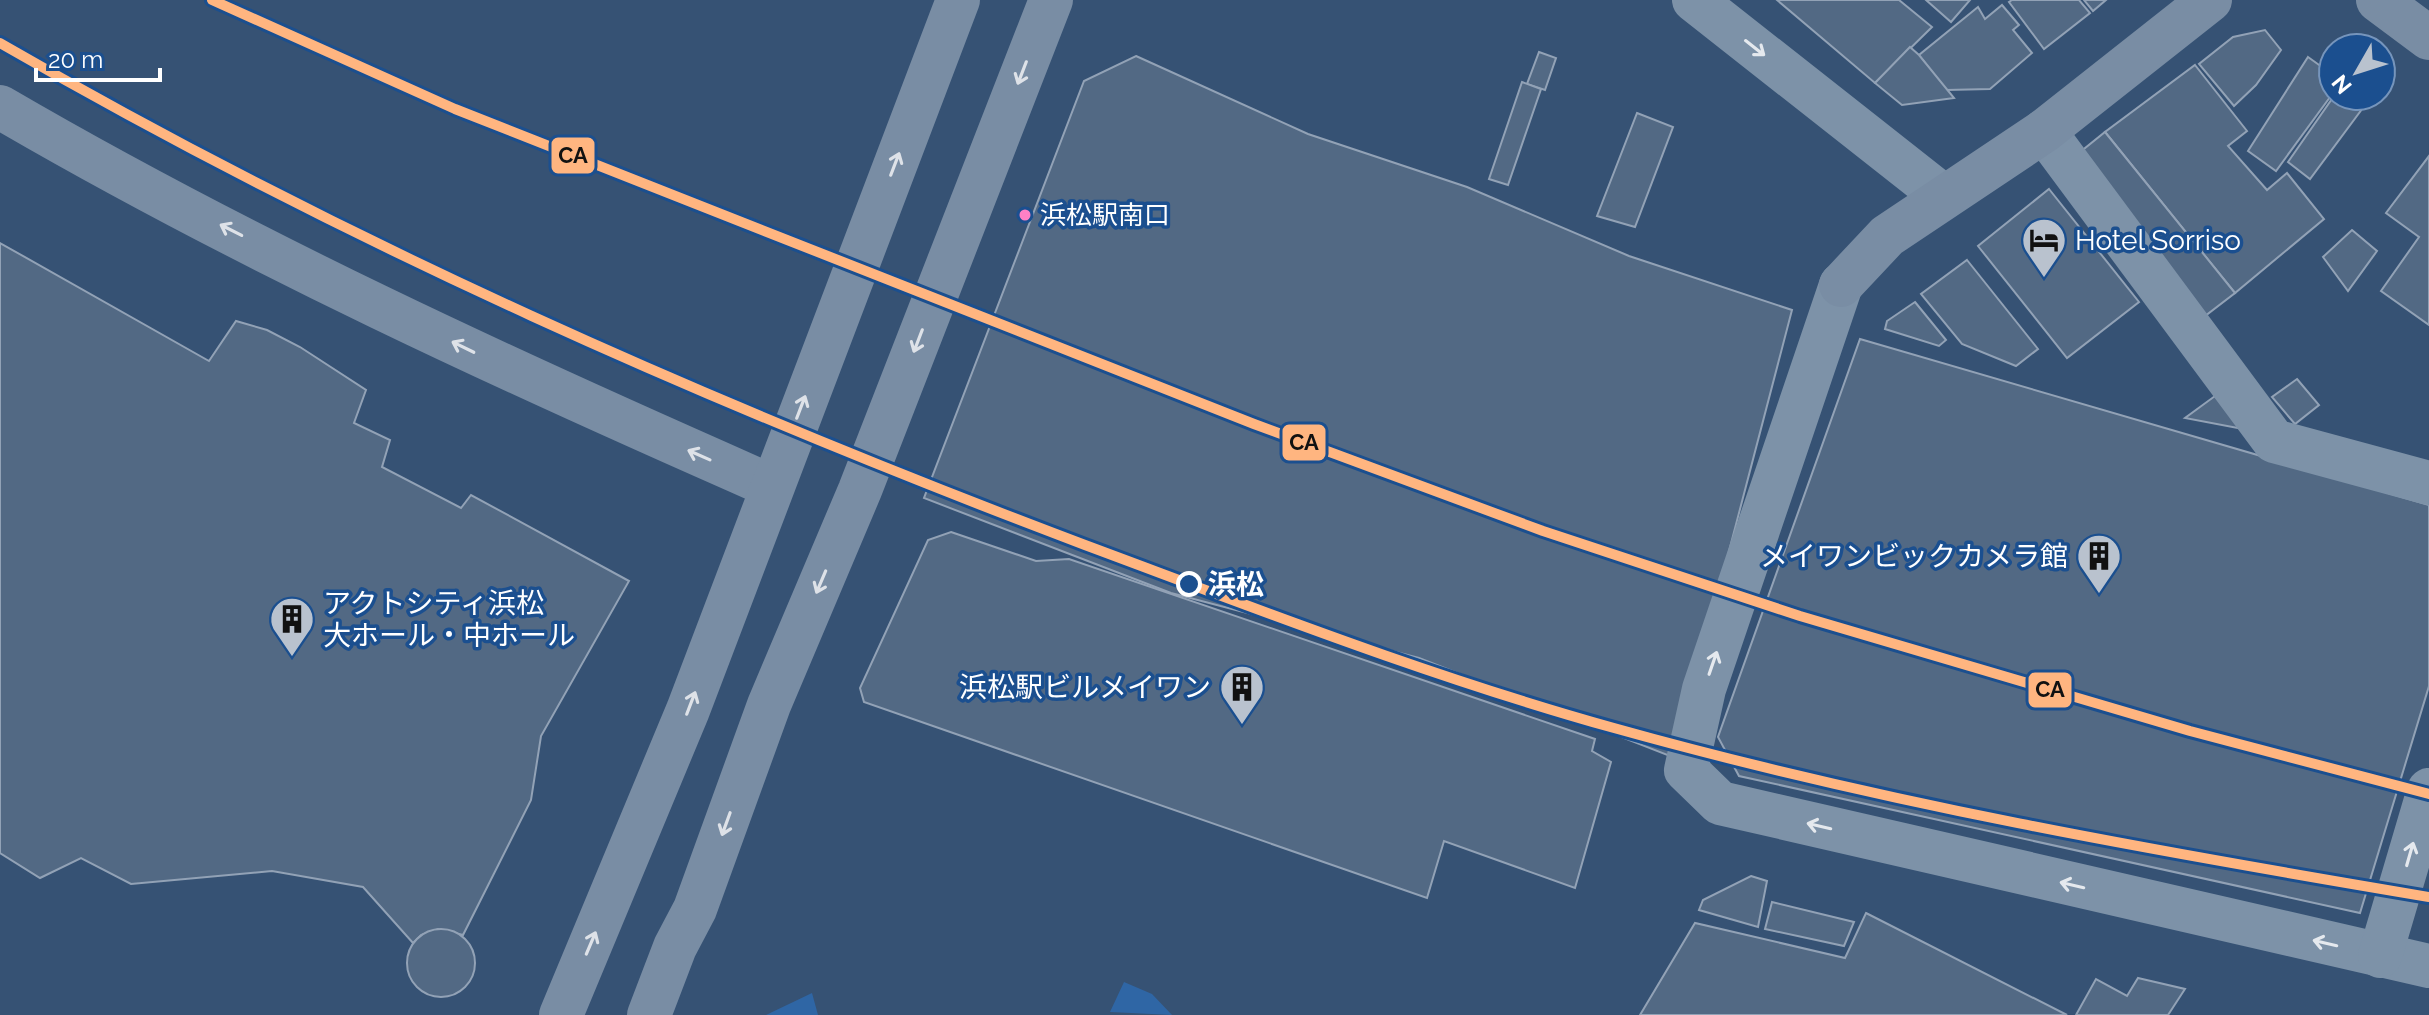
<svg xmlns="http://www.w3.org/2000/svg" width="2429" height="1015" viewBox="0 0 2429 1015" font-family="Raleway,'Noto Sans JP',sans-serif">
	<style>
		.green { fill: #2f66a5 }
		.building { fill: #526984; stroke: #92a2b6; stroke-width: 2 }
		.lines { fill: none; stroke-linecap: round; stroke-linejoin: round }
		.street { stroke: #7d92a8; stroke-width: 44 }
		.secondary { stroke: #798da4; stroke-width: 44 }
		.rail-1-casing { stroke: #1b4f8f; stroke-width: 16 }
		.rail-1 { stroke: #ffb580; stroke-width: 10 }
		.oneway { stroke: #e5e9ee }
		.oneway2 { stroke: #dee2e8 }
		.bus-dot { fill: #ff80c5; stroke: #1b4f8f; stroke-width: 3 }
		.stop-dot { fill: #1b4f8f; stroke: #fff; stroke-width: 4 }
		.labels { text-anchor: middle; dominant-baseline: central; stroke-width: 7; stroke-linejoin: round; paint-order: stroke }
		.bus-label { font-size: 26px; fill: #fff; stroke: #1b4f8f; text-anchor: start }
		.poi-label { font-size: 28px; fill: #fff; stroke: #1b4f8f; text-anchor: start }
		.stop-label { font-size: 28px; font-weight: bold; fill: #fff; stroke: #1b4f8f; text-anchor: start }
		.line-badge { stroke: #1b4f8f; stroke-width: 3 }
		.pale-badge-label { font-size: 22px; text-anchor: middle; font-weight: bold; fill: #111 }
	</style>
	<rect width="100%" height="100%" fill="#365274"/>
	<!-- green -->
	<g class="green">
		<path d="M1124,982L1152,994L1172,1015L1110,1012Z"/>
		<path d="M812,993L818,1015H765H766Z"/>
	</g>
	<!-- building -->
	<g class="building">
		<path d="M1777,0H1899L1932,27L1875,83Z"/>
		<path d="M1926,0H1970L1951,22Z"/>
		<path d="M2012,0H2079L2090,13L2044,49L2009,2Z"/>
		<path d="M2084,0H2106L2093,11Z"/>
		<path d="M2002,5L2019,25L2013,30L2032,53L1990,89L1946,90L1919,55L1978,7L1985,19Z"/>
		<path d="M2265,30L2281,50L2256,85L2234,106L2199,64L2233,37Z"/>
		<path d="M1910,47L1919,55L1954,98L1902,105L1875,83Z"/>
		<path d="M1539,52L1556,58L1545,90L1527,84Z"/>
		<path d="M1136,56L1308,134L1467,187L1629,256L1792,310L1675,758L1419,658L1171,593L924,498L1084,81Z"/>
		<path d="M2308,57L2333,75V93L2276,171L2248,151Z"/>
		<path d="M2195,65L2247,131L2228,146L2267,190L2287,173L2324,219L2235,293L2105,132Z"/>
		<path d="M1522,82L1541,89L1508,185L1489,179Z"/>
		<path d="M2334,96H2361L2368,101L2310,179L2288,162Z"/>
		<path d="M1637,113L1673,127L1635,227L1597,216Z"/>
		<path d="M2105,132L2235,293L2205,316L2079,153Z"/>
		<path d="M2429,156V325L2381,291L2419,237L2386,213Z"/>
		<path d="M2049,189L2139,302L2067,358L1978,246Z"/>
		<path d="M2352,230L2377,251L2348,291L2323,257Z"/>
		<path d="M0,243L209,361L236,321L267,330L300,347L366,390L354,423L390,440L382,467L461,508L471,495L629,581L541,736L531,800L463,935L438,929L421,935L413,943L363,887L272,871L131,884L81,858L40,878L0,853Z"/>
		<path d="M1967,260L2038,349L2016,366L1962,344L1921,294Z"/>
		<path d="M1915,302L1946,340L1939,346L1885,329L1887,321Z"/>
		<path d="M1860,339L2429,505V686L2360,913L1739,776L1718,737Z"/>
		<path d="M2297,379L2319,405L2295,424L2272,397Z"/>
		<path d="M2215,396L2243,429L2185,418Z"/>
		<path d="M951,532L1036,561L1069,559L1595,739L1592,751L1611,762L1575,888L1444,841L1427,898L864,702L860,688L928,540Z"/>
		<path d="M1751,876L1767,881L1758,927L1699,910L1703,900Z"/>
		<path d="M1772,902L1854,922L1844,946L1765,929Z"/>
		<path d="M1866,913L2067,1015H1640L1695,923L1845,958Z"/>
		<circle cx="441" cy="963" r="34"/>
		<path d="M2138,978L2185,989L2168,1015H2076L2096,979L2127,996Z"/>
	</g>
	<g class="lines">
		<!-- street -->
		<g class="street">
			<path d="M1694,0L1943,196"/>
			<path d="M2044,131L2274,441L2429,483"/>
			<path d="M1841,285L1704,689L1686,770L1720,803L2429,966"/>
			<path d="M2380,956L2429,790"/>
		</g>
		<!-- secondary -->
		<g class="secondary">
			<path d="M2378,0L2429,38"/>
			<path d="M0,107C247,251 509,371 771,486"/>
			<path d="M1841,285L1887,236L2044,131L2210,0"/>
			<path d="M561,1015L688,710L958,0"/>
			<path d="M649,1015L675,947L695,909L769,705L860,490L1051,0"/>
		</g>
		<!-- rail-1 casing -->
		<g class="rail-1-casing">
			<g id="rail-1">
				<path d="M212,0L455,109L1254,424L1543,531L1800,616L2190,731L2429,794"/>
				<path d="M0,43C348,244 709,403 1085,545C1260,610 1434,678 1614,728C1882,803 2155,851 2429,897"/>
			</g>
		</g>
		<!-- rail-1 -->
		<use href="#rail-1" class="rail-1"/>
	</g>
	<!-- one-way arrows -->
	<defs><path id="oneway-shaft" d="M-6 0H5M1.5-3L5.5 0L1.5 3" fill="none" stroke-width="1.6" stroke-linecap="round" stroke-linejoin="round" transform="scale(2)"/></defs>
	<g class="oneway">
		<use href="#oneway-shaft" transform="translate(1755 48) rotate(38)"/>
		<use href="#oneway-shaft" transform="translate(1713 663) rotate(-71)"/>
		<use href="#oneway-shaft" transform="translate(1819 826) rotate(-167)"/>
		<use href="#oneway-shaft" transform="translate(2410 854) rotate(-74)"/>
		<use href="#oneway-shaft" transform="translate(2072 885) rotate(-167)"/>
		<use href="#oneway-shaft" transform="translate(2325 943) rotate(-167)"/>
	</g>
	<g class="oneway2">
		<use href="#oneway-shaft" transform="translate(1022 73) rotate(111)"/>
		<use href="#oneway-shaft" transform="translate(895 164) rotate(-69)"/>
		<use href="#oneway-shaft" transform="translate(231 230) rotate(-153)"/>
		<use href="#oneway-shaft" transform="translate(918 341) rotate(111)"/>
		<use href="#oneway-shaft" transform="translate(463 347) rotate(-154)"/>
		<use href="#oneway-shaft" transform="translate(801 407) rotate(-69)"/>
		<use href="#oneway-shaft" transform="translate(699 455) rotate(-156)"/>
		<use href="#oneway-shaft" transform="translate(821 582) rotate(113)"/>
		<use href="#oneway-shaft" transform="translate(691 703) rotate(-69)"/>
		<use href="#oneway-shaft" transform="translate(726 824) rotate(110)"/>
		<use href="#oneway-shaft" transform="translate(591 943) rotate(-67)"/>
	</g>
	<!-- icons -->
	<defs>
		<g id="hotel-pin" transform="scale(2.3)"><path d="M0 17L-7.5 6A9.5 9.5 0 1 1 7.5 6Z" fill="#b9c2ce" stroke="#1b4f8f"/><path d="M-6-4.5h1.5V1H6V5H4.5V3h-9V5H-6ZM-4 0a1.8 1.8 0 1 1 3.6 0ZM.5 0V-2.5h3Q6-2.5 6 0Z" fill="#111"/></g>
		<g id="building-pin" transform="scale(2.3)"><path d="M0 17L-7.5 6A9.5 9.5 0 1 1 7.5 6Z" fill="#b9c2ce" stroke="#1b4f8f"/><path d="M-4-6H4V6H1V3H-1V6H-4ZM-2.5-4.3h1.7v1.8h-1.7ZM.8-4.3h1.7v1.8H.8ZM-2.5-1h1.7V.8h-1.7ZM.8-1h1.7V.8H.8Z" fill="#111"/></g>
	</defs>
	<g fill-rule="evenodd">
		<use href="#hotel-pin" x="2044" y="240"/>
		<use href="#building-pin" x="2099" y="556"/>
		<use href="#building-pin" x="292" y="619"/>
		<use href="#building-pin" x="1242" y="687"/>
	</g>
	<!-- markers -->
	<circle class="bus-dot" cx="1025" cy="215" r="7"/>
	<circle class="stop-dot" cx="1189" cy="584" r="11"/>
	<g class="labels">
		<!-- bus labels -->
		<g class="bus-label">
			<text x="1040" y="215">浜松駅南口</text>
		</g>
		<!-- poi labels -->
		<g class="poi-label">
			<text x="2075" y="240">Hotel Sorriso</text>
			<text x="2068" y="556" text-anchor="end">メイワンビックカメラ館</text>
			<text x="323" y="603">アクトシティ浜松<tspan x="323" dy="32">大ホール・中ホール</tspan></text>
			<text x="1211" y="687" text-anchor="end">浜松駅ビルメイワン</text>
		</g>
		<!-- stop labels -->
		<g class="stop-label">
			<text x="1208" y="584">浜松</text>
		</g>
	</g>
	<g class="line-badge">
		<rect x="550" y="136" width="46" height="39" rx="8" fill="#ffb580"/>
		<rect x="1281" y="423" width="46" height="39" rx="8" fill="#ffb580"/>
		<rect x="2027" y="671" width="46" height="38" rx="8" fill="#ffb580"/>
	</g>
	<g class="pale-badge-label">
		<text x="573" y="163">CA</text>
		<text x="1304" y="450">CA</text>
		<text x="2050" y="697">CA</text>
	</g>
	<!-- north arrow -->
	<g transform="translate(2357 72) rotate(231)"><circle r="38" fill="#1b4f8f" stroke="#7695bc" stroke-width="2"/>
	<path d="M0-6L14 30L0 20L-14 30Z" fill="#b9c2ce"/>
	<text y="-12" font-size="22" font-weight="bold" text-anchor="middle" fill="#ffffff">N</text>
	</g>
	<!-- scale -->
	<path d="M36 68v12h124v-12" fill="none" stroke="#ffffff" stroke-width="4"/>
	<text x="48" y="68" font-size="24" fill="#ffffff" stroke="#1b4f8f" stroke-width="6" paint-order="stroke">20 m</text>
</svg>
